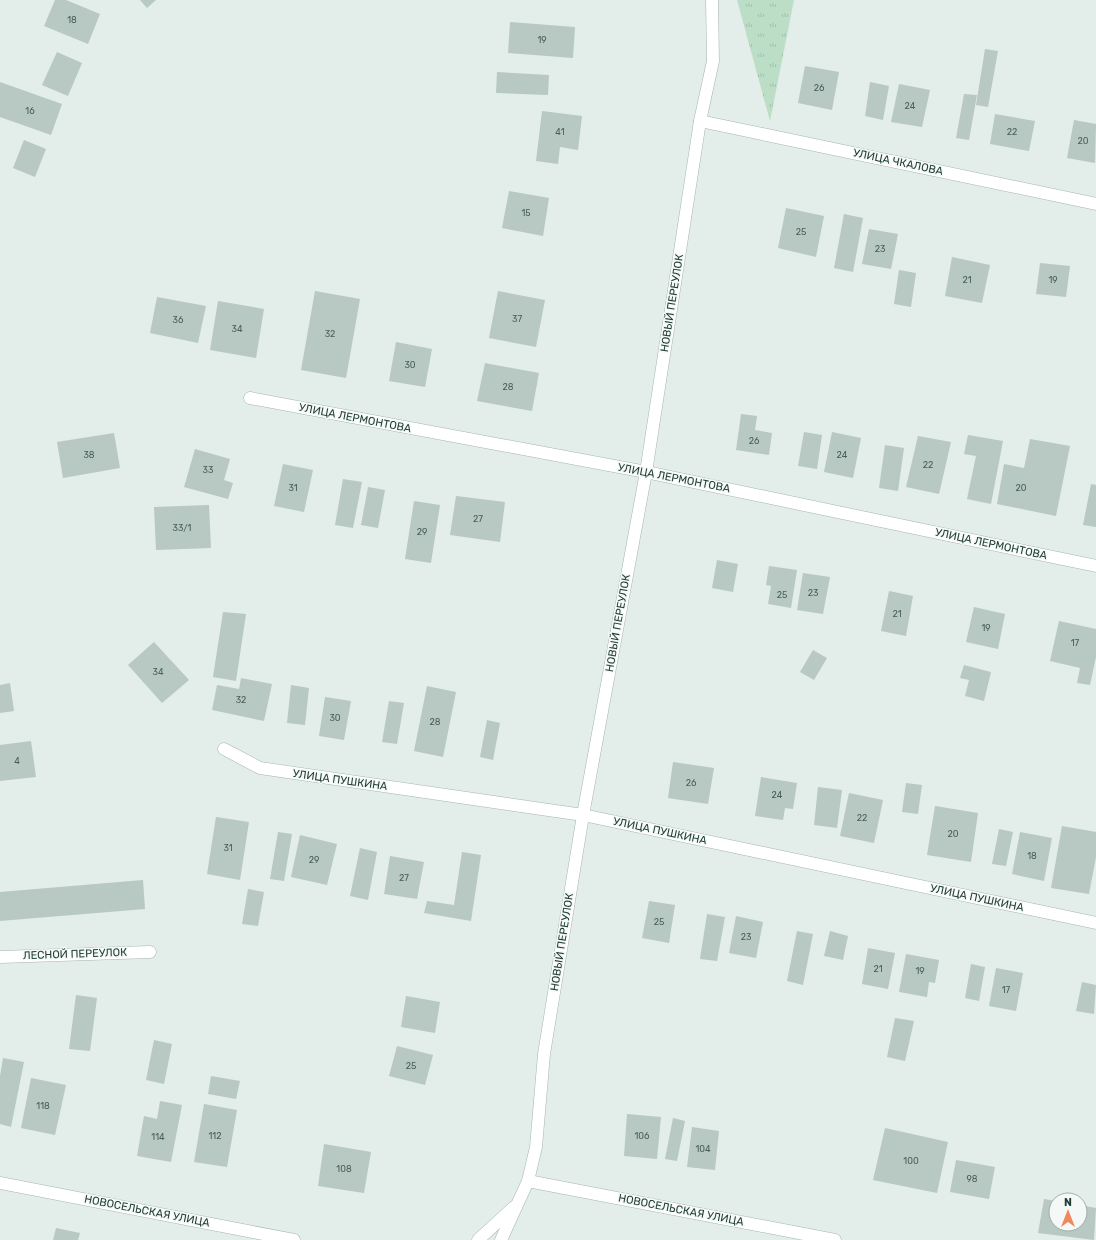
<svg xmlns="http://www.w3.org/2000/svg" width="1096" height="1240" viewBox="0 0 1096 1240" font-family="Rubik,sans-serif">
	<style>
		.grass { fill: url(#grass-tufts) }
		.building { fill: #b8c8c2 }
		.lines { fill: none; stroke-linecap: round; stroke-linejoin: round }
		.minor-casing { stroke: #a6b5b0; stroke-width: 13 }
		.minor { stroke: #fff; stroke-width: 12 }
		.labels { text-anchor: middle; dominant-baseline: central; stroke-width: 3; stroke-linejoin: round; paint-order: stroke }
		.number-label { font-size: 9px; fill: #48605a }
		.street-label { font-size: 11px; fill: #233e38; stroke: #f4f9f7 }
	</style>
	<defs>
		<pattern id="grass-tufts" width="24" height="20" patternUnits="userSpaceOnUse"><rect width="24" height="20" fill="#bcdec7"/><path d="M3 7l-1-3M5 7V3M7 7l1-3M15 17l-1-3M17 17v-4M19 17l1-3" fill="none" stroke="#a1c0ac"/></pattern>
	</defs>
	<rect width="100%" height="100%" fill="#e3ede9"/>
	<!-- grass -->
	<path class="grass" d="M737,0H794L770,121Z"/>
	<!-- building -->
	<g class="building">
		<path d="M55,0H66L100,14L88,44L44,26Z"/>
		<path d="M140,0H156L147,8Z"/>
		<path d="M510,22L575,27L573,58L508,53Z"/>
		<path d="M985,49L998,51L988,107L976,105Z"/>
		<path d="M57,52L82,63L68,96L42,85Z"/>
		<path d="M805,66L839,72L832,110L798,103Z"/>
		<path d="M497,72L549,75L548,95L496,93Z"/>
		<path d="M0,82L62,104L51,135L0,117Z"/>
		<path d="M870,82L889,86L883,120L865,116Z"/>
		<path d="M899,84L930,90L922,127L891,122Z"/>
		<path d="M964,94L977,95L969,140L956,138Z"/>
		<path d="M542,111L582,116L578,150L560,147L558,164L536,161Z"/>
		<path d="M995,114L1035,121L1029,151L990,144Z"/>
		<path d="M1074,120L1096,124L1095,163L1067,158Z"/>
		<path d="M24,140L46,149L35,177L13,168Z"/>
		<path d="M509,191L549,198L543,236L502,228Z"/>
		<path d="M786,208L824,216L816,257L778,248Z"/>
		<path d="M844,214L863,218L853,272L834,268Z"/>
		<path d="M869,229L898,234L891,269L862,264Z"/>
		<path d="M952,257L990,265L982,303L945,296Z"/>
		<path d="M1040,263L1070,266L1066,297L1036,294Z"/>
		<path d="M899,270L916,273L911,307L894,304Z"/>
		<path d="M315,291L360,299L346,378L301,370Z"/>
		<path d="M498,291L545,300L536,347L489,338Z"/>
		<path d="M157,297L206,306L198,343L150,333Z"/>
		<path d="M218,301L264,309L256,358L210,350Z"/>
		<path d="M396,342L432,349L425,387L389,381Z"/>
		<path d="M485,363L539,373L532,411L477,401Z"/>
		<path d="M741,414L757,416L755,430L772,433L769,455L736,450Z"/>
		<path d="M804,432L822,435L817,469L798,466Z"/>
		<path d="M832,432L861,438L853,478L824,472Z"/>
		<path d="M114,433L120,468L63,478L57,442Z"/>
		<path d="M968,435L1003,441L991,504L967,499L976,456L964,454Z"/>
		<path d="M918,436L951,442L939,494L906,487Z"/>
		<path d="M1030,439L1070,446L1056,516L997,504L1004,464L1024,468Z"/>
		<path d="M885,445L904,448L898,491L879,488Z"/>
		<path d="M195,449L230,459L224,480L233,483L228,499L184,487Z"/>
		<path d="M283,464L313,470L304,512L274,506Z"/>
		<path d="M343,479L362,482L353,528L335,525Z"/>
		<path d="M1091,484L1096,485V527L1083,525Z"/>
		<path d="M368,487L385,490L378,528L361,525Z"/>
		<path d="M456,496L505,502L500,542L450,535Z"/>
		<path d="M414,501L440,505L431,563L405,559Z"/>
		<path d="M209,505L211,548L156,550L154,507Z"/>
		<path d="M717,560L738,564L733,592L712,588Z"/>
		<path d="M769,566L797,570L791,608L768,604L771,586L766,585Z"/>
		<path d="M803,573L830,577L823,614L797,610Z"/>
		<path d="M889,591L913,596L906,636L881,631Z"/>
		<path d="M974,607L1005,614L998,649L966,642Z"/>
		<path d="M223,612L246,614L236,681L213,677Z"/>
		<path d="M1059,621L1096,629V657L1090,685L1077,683L1080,668L1050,661Z"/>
		<path d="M154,642L189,680L162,703L128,665Z"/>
		<path d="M813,650L827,658L814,680L800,672Z"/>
		<path d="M964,665L991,672L984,701L965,696L969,680L960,678Z"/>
		<path d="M241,678L272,684L264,721L212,710L217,685L239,689Z"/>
		<path d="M10,683L14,711L0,713V685Z"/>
		<path d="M291,685L309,688L305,725L287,723Z"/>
		<path d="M427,686L456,692L443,757L414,751Z"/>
		<path d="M325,697L351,701L344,740L319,736Z"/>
		<path d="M389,701L404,703L397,744L382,742Z"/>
		<path d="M487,720L500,723L493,760L480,757Z"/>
		<path d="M31,741L36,777L0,781V745Z"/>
		<path d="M673,762L714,768L708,804L668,798Z"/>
		<path d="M761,777L797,783L793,809L785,808L783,820L755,816Z"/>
		<path d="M906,783L922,785L918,814L902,812Z"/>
		<path d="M818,787L842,790L837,828L814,825Z"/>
		<path d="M849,793L883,800L874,843L840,836Z"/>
		<path d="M935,806L978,813L971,862L927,855Z"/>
		<path d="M216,817L249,822L240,880L207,874Z"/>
		<path d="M1062,826L1096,832V857L1089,894L1051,888Z"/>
		<path d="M999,829L1013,832L1006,866L992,864Z"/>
		<path d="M278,832L292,834L284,881L270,879Z"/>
		<path d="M1020,832L1052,838L1044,881L1012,874Z"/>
		<path d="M300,835L337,844L327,885L291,877Z"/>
		<path d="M360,848L377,852L368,900L350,896Z"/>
		<path d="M462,852L481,855L471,921L424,913L427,901L454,905Z"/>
		<path d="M390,856L424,862L417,899L384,894Z"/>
		<path d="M143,880L145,909L0,921V892Z"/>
		<path d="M248,889L264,892L258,926L242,924Z"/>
		<path d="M649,901L675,905L669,943L642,938Z"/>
		<path d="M707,914L725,917L717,961L700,959Z"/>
		<path d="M736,916L763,922L756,958L729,953Z"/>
		<path d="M797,931L813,934L803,985L787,981Z"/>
		<path d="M830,931L848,936L843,960L824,956Z"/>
		<path d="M868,948L895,953L888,989L862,984Z"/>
		<path d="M906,954L939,960L935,983L929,982L927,997L899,992Z"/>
		<path d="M971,964L985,967L979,1001L965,998Z"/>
		<path d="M996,968L1023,973L1016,1011L989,1006Z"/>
		<path d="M1082,982L1096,985L1094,1014L1076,1011Z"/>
		<path d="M76,995L97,998L90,1051L69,1049Z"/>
		<path d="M406,996L440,1002L435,1033L401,1027Z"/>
		<path d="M895,1018L914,1021L905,1061L887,1057Z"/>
		<path d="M154,1040L172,1044L164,1084L146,1080Z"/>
		<path d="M397,1046L433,1055L425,1085L389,1076Z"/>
		<path d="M3,1058L24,1062L11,1127L0,1124V1076Z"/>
		<path d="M211,1076L240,1081L236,1099L208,1094Z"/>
		<path d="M31,1078L66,1085L55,1135L21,1128Z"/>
		<path d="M160,1101L182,1105L171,1162L137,1156L144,1116L157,1119Z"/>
		<path d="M204,1104L237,1110L227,1167L194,1162Z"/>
		<path d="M627,1114L661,1117L657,1159L624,1156Z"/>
		<path d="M673,1118L685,1121L677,1161L665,1159Z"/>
		<path d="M692,1127L719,1131L715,1170L687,1167Z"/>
		<path d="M885,1128L948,1142L937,1193L873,1180Z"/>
		<path d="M324,1144L371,1152L364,1193L318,1186Z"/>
		<path d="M956,1160L995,1167L989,1199L950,1192Z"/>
		<path d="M1044,1199L1056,1201V1224H1080V1205L1096,1208L1094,1240L1038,1233Z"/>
		<path d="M56,1228L80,1233L78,1240H53Z"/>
	</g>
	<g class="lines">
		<!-- minor casing -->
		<g class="minor-casing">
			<g id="minor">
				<path d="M700,121L1096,204"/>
				<path d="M250,398L646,472L1096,566"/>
				<path d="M224,749L260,768L583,815L1096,923"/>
				<path d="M0,957L150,952"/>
				<path d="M528,1181L835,1240"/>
				<path d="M0,1183L294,1240"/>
				<path d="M478,1240L514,1207"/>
				<path d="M501,1240L528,1181L536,1147L544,1054L583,815L646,472L700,121L713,61L712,0"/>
			</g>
		</g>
		<!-- minor -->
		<use href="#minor" class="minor"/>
	</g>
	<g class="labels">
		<!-- number labels -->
		<g class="number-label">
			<text x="72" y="20">18</text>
			<text x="542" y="40">19</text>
			<text x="819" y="88">26</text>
			<text x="910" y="106">24</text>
			<text x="30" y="111">16</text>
			<text x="560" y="132">41</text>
			<text x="1012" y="132">22</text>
			<text x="1083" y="141">20</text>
			<text x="526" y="213">15</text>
			<text x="801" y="232">25</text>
			<text x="880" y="249">23</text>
			<text x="967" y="280">21</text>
			<text x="1053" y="280">19</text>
			<text x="517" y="319">37</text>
			<text x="178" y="320">36</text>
			<text x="237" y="329">34</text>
			<text x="330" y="334">32</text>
			<text x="410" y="365">30</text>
			<text x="508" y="387">28</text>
			<text x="754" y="441">26</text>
			<text x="89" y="455">38</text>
			<text x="842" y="455">24</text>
			<text x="928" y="465">22</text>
			<text x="208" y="470">33</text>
			<text x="293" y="488">31</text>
			<text x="1021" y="488">20</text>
			<text x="478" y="519">27</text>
			<text x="182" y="528">33/1</text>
			<text x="422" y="532">29</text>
			<text x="813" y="593">23</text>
			<text x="782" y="595">25</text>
			<text x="897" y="614">21</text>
			<text x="986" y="628">19</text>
			<text x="1075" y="643">17</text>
			<text x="158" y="672">34</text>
			<text x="241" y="700">32</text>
			<text x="335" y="718">30</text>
			<text x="435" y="722">28</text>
			<text x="17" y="761">4</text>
			<text x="691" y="783">26</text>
			<text x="777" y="795">24</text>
			<text x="862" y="818">22</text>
			<text x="953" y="834">20</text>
			<text x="228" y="848">31</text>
			<text x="1032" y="856">18</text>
			<text x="314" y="860">29</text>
			<text x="404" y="878">27</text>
			<text x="659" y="922">25</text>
			<text x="746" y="937">23</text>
			<text x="878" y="969">21</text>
			<text x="920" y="971">19</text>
			<text x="1006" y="990">17</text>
			<text x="411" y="1066">25</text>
			<text x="43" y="1106">118</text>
			<text x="215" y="1136">112</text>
			<text x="642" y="1136">106</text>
			<text x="158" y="1137">114</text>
			<text x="703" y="1149">104</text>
			<text x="911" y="1161">100</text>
			<text x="344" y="1169">108</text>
			<text x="972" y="1179">98</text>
		</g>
		<!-- street labels -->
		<g class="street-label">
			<text transform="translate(898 162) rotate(12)">УЛИЦА ЧКАЛОВА</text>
			<text transform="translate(672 303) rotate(-81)">НОВЫЙ ПЕРЕУЛОК</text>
			<text transform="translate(355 418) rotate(11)">УЛИЦА ЛЕРМОНТОВА</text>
			<text transform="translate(674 478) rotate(11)">УЛИЦА ЛЕРМОНТОВА</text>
			<text transform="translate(991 544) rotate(12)">УЛИЦА ЛЕРМОНТОВА</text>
			<text transform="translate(618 623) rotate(-80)">НОВЫЙ ПЕРЕУЛОК</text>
			<text transform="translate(340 780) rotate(8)">УЛИЦА ПУШКИНА</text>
			<text transform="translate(660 831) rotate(12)">УЛИЦА ПУШКИНА</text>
			<text transform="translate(977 898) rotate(12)">УЛИЦА ПУШКИНА</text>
			<text transform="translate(562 942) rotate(-81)">НОВЫЙ ПЕРЕУЛОК</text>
			<text transform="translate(75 954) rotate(-2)">ЛЕСНОЙ ПЕРЕУЛОК</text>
			<text transform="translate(681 1210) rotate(11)">НОВОСЕЛЬСКАЯ УЛИЦА</text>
			<text transform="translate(147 1211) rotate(11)">НОВОСЕЛЬСКАЯ УЛИЦА</text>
		</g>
	</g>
	<!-- north arrow -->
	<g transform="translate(1068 1212)"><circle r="19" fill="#f4f9f7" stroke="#a0aeab"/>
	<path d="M0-3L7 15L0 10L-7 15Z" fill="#f1875d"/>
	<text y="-6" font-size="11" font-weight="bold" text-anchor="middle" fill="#233e38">N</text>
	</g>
</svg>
